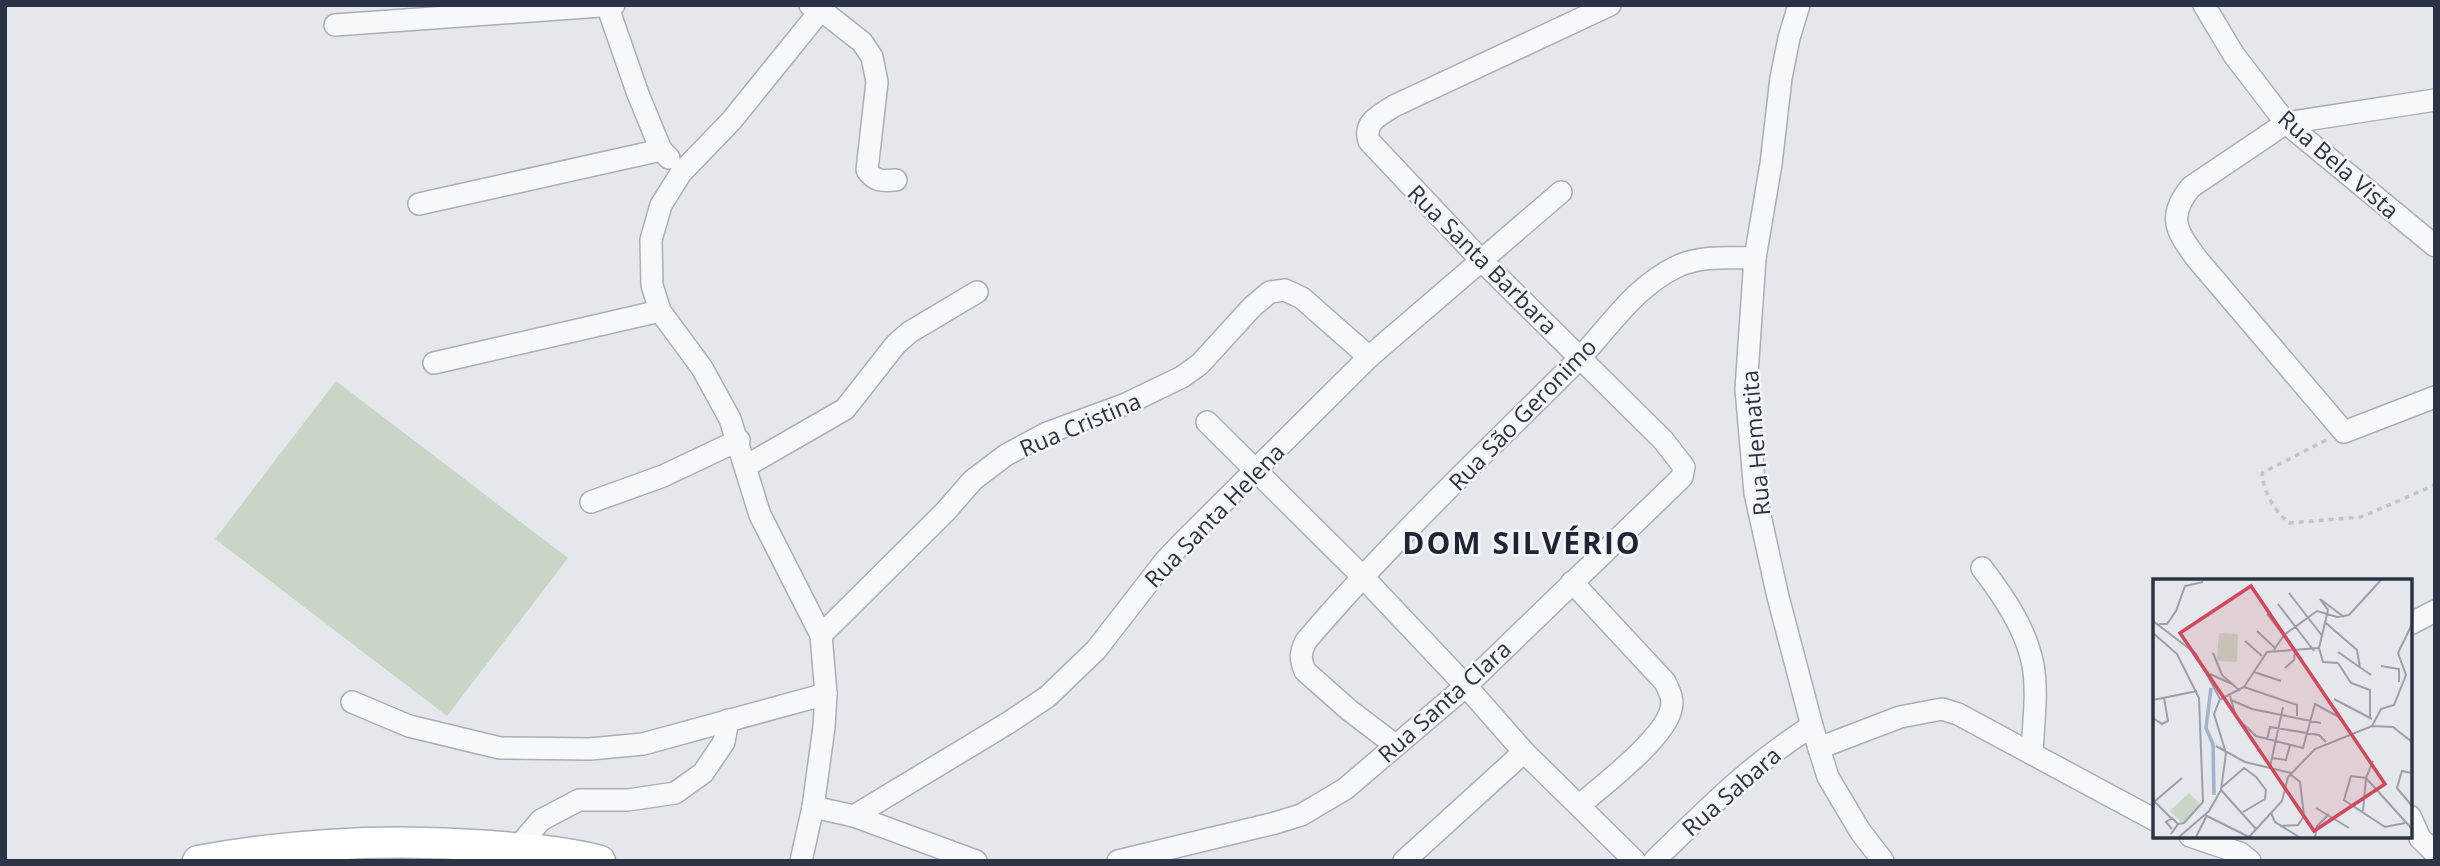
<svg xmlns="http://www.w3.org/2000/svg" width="2440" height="866" viewBox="0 0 2440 866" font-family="'Open Sans',sans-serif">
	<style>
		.green { fill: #c9d6c5 }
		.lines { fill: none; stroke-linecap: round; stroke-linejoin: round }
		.street-casing { stroke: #a9aeb7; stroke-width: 24 }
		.secondary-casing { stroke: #a9aeb7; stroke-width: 33 }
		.path { stroke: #c2c5cb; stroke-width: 3.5; stroke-dasharray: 5 5; stroke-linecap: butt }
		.street { stroke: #f7f8fa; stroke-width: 21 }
		.secondary { stroke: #fff; stroke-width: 30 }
		.labels { text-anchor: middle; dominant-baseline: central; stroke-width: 5; stroke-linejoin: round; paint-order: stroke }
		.street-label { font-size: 23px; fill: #2b3445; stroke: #f4f6f9 }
		.district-label { font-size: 30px; font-weight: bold; letter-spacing: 2px; fill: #1d2536; stroke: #f4f6f9 }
		.inset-river { fill: none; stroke: #9fb4cc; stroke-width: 3.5 }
		.inset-road { fill: none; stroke: #9a9fa9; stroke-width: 2 }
		.view { fill: #d1495b; fill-opacity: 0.15; stroke: #d1495b; stroke-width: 3.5 }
		.inset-edge { fill: none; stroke: #2b3445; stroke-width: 3.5 }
	</style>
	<rect width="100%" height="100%" fill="#e4e7ec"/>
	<!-- green -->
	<path class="green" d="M336,381L568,558L447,716L215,539Z"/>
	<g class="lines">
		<!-- street casing -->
		<g class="street-casing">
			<g id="street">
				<path d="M607,5L638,94L661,150L669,158"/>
				<path d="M810,5L821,10L862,42L872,57L877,82L867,170C875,182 883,181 896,180"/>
				<path d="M1799,5L1789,38L1781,78L1771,164L1755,258L1746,389L1755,493L1778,597L1812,726L1828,777L1860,831L1883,861"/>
				<path d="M2204,5L2234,55L2286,123L2435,246"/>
				<path d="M335,25L614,5"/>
				<path d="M2435,100L2286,123L2191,187C2166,217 2177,232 2197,259L2344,432L2435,397"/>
				<path d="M419,204L661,150"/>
				<path d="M434,363L660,311"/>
				<path d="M1207,422L1362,576L1466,686L1524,752L1635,861"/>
				<path d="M746,466L845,409L896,344L910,332L977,292"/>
				<path d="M591,502L663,476L739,440"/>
				<path d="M1982,568C2004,597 2026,629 2033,665C2038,694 2033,725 2032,754"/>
				<path d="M1572,582L1665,682C1669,691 1674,699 1671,709C1665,738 1603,785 1580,805"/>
				<path d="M2410,624L2435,611"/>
				<path d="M821,635L945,512L973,480L1006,455L1047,433L1126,404L1182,377L1200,364L1253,306L1270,292L1285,290L1302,298L1369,357"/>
				<path d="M352,702L409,726L500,748L590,749L643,744L826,694"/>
				<path d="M1395,745L1349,710L1305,671C1300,659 1300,653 1306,641C1390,542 1485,453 1577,361C1609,328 1633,288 1676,267C1700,255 1730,258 1755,258"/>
				<path d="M1819,748L1900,717L1942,709L1958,714L2155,820"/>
				<path d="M813,807L854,816L976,861"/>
				<path d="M854,816L1008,723L1047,697L1096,650L1165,561L1185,540L1369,357L1561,192"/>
				<path d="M2410,816L2420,838L2435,853"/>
				<path d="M2190,836L2240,853L2250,861"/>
				<path d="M517,848L541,820L579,800H628L675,793L703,773L724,742L728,720"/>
				<path d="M801,861L813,807L824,727L826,694L821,635L760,515L730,419L702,368L660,311L652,285L651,240L661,205L681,173L732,120L825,5"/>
				<path d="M1118,861L1275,823L1301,815L1345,789L1466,686L1682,477L1684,467L1663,440L1481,260L1369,141C1363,122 1380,115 1394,106L1610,5"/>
				<path d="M1404,861L1524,752"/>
				<path d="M1654,861C1705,811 1751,764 1812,726"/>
			</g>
		</g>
		<!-- secondary casing -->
		<g class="secondary-casing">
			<path id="secondary" d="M198,861C296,843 390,838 490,846C527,849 563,851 600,861"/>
		</g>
		<!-- path -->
		<path class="path" d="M2326,440L2262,473C2263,492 2275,511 2289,523L2361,517L2435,485"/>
		<!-- street -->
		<use href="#street" class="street"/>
		<!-- secondary -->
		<use href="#secondary" class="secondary"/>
	</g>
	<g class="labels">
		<!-- street labels -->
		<g class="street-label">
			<text transform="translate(2339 164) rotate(41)">Rua Bela Vista</text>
			<text transform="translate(1483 259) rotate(45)">Rua Santa Barbara</text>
			<text transform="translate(1522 414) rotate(-46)">Rua São Geronimo</text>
			<text transform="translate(1080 424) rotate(-23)">Rua Cristina</text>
			<text transform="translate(1755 443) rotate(-95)">Rua Hematita</text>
			<text transform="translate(1214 515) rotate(-46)">Rua Santa Helena</text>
			<text transform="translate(1444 701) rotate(-42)">Rua Santa Clara</text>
			<text transform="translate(1731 791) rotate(-41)">Rua Sabara</text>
		</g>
		<!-- district labels -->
		<g class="district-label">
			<text x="1522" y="542">DOM SILVÉRIO</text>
		</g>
	</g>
	<!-- overview -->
	<g transform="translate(2153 579)">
		<rect width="259" height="259" fill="#e4e7ec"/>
		<path d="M66,54L85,55L84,83L64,82ZM36,214L48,226L29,244L17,232Z" fill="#c9d6c5"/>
		<path class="inset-river" d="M58,109L53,149L60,165L61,216"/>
		<path class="inset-road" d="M136,14L170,58M167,20L191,38M125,25L161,72M114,35L142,71L141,81L132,89M0,42L43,75L67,120L61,135L73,174L68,211L56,232L26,258M173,44L204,71L207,89M6,45H14L23,32L32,7L50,3M104,52L122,69M0,54L24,75L46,119L50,223L31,244L25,245M92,62L109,77M166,69L170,83L185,84M121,71L131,56L164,32L184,38L196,36L228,1M185,73L218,96M60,74L69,96L87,112M185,84L198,104L217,111V138M228,87L246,90V103M101,93L128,102M57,95L79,105M91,108L144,126V137M77,117L83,138L103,157L150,169L162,125L186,138M181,120L219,140M0,121L44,112M66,121L91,108L114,73L166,69L175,31L167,20M78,121L99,130L168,144M0,139L9,145L15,142L11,119M219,147L228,130L241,126L253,96L245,74L259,45M114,161L117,148L166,156L173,163M63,167L92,183L138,194M119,179L133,181L137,166M117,188L130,128M259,194L249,192L244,209L259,227M68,209L91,189L103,198L113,211L112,220L90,233M68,211L103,250M0,221L18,239M2,222L29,199M163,229L196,249M210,232L213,199L220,182M118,234L122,243L146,258M54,237L96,258M252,244L232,248L191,221L198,197L213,199L259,250M127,247L145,246L151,237L147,203L137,195M18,255L25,245L19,239L13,243L19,250M43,258L54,236M96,258L129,222L135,198L162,170L219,147L240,148L259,163M162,258L164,247L176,235"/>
		<path class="view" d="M98,7L232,205L161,252L27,54Z"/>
		<rect width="259" height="259" class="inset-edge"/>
	</g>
	<!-- border -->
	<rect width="2440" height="866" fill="none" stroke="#2b3445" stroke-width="14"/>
</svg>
